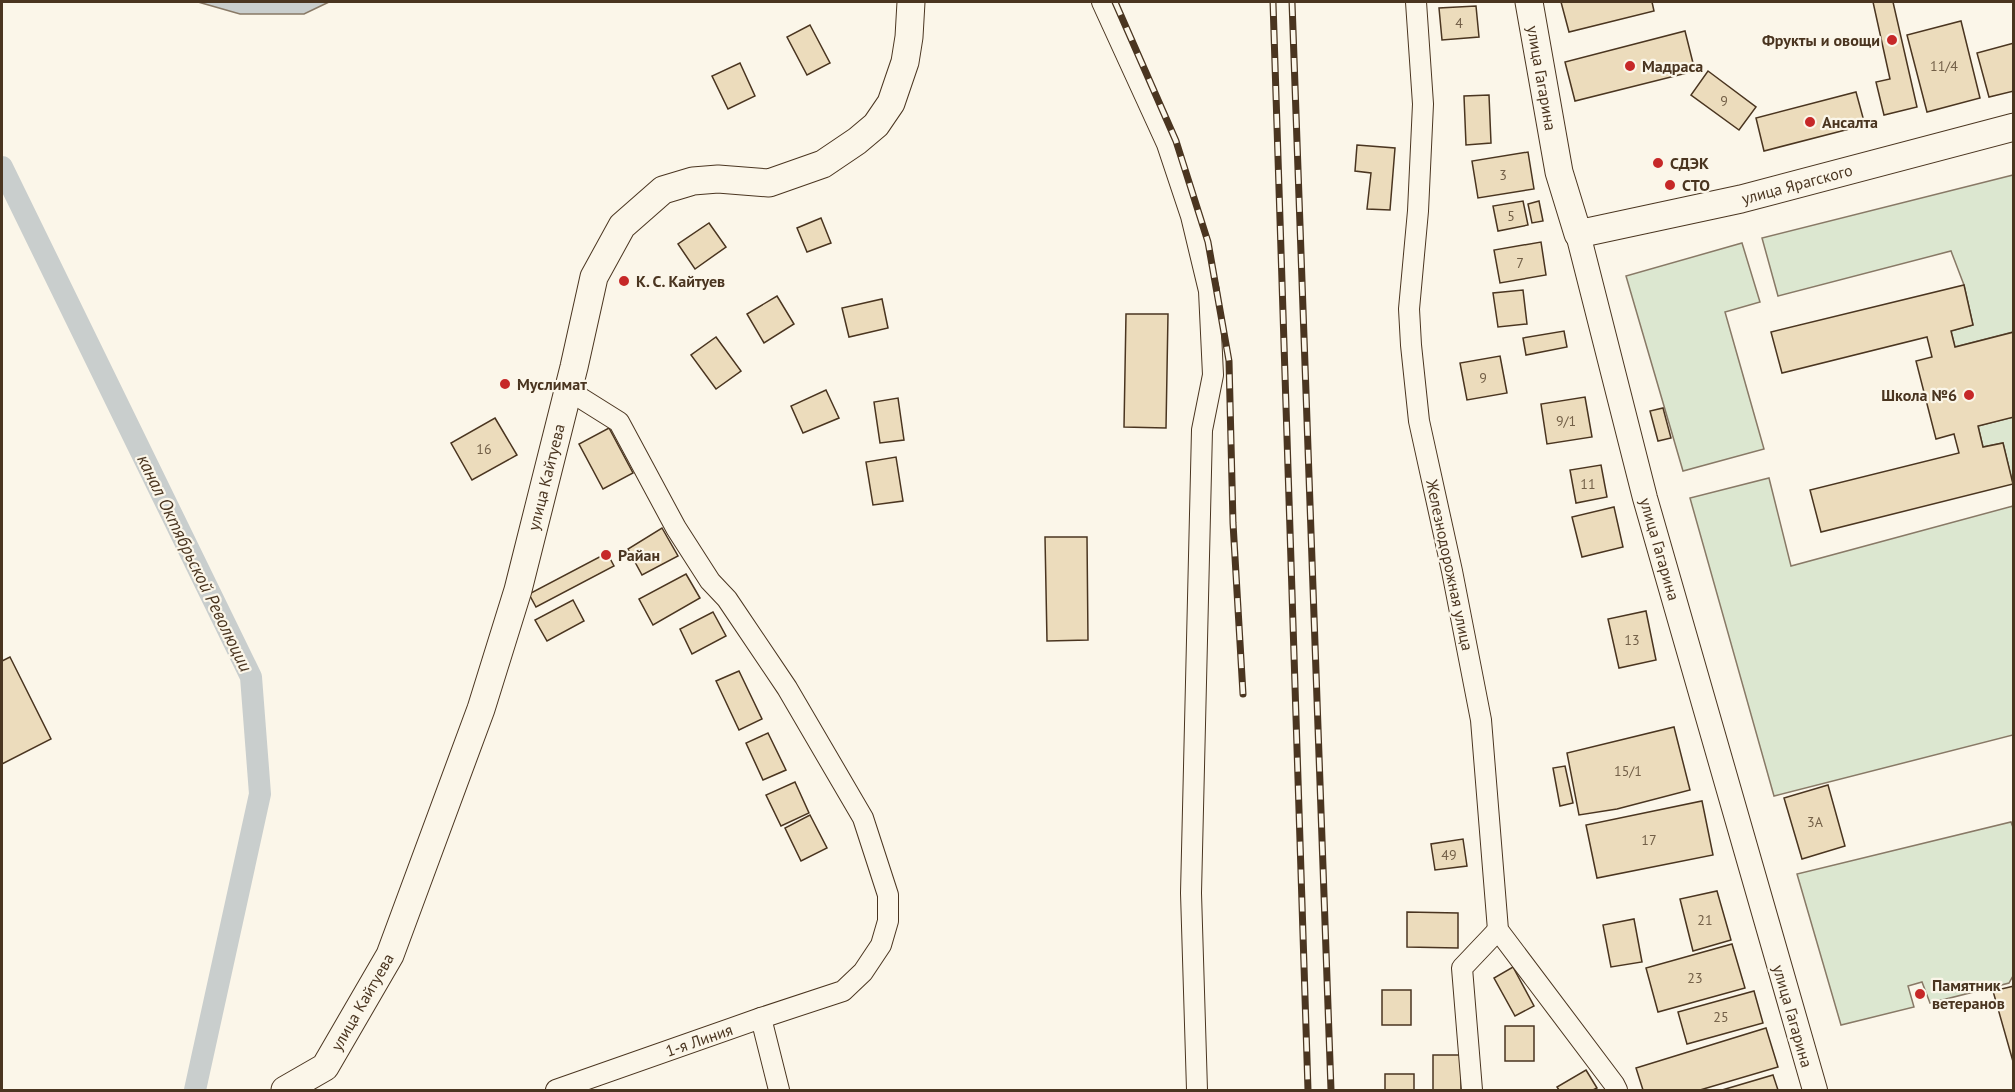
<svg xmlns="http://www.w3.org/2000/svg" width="2015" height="1092" viewBox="0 0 2015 1092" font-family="'PT Sans',sans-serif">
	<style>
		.green { fill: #dce7d0; stroke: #887966; stroke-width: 1.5 }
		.water { fill: #c9cecd; stroke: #887966; stroke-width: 1.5 }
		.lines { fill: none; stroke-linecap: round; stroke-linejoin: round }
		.canal { stroke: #c9cecd; stroke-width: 22 }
		.building { fill: #ecdcbc; stroke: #4a3520; stroke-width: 1.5 }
		.minor-casing { stroke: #4a3520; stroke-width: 22 }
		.tertiary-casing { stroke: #4a3520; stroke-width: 26 }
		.secondary-casing { stroke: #4a3520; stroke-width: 29 }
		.minor { stroke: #fbf6e9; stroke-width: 20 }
		.tertiary { stroke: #fbf6e9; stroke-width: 24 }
		.secondary { stroke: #fbf6e9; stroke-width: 27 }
		.rail-casing { stroke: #4a3520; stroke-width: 7 }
		.rail { stroke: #fbf6e9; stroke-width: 4.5; stroke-dasharray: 14; stroke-linecap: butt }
		.poi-dot { fill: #c62828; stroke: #fbf6e9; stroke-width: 2 }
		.labels { text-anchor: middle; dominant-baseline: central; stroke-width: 4.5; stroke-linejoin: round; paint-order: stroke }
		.number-label { font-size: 14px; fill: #725f47 }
		.poi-label { font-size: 16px; font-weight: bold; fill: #4a3520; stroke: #fbf6e9; text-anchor: start }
		.street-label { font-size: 16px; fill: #4a3520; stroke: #fbf6e9 }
		.water-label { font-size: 18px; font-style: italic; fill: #4a3520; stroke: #fbf6e9 }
	</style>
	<rect width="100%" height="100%" fill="#fbf6e9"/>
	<!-- green -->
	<g class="green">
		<path d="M2013,175V332L1955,347L1951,331L1973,325L1964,285L1951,251L1778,296L1762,238Z"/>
		<path d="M1742,243L1760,302L1725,312L1764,449L1683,471L1626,276Z"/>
		<path d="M2013,417V485L2003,443L1983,447L1978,426Z"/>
		<path d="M1769,478L1791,566L2013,506V735L1774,796L1690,498Z"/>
		<path d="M2011,822L2014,830V974L2009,983L1930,1003L1922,982L1908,986L1914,1007L1841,1025L1797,874Z"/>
	</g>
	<!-- water -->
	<path class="water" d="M198,2H329L304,14H240Z"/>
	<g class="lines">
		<!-- canal -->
		<path class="canal" d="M2,167L251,677L260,794L195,1090"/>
	</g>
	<!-- building -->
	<g class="building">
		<path d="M1561,2H1652L1654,11L1569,32Z"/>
		<path d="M1873,2H1893L1917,107L1884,115L1876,82L1890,79Z"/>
		<path d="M1476,6L1479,37L1442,40L1439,8Z"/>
		<path d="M1961,21L1980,98L1927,112L1907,35Z"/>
		<path d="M810,25L830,63L807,75L787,37Z"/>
		<path d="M1685,31L1695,71L1575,101L1565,62Z"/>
		<path d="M2014,43V91L1989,97L1977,53Z"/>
		<path d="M740,63L755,96L728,109L712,76Z"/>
		<path d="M1708,71L1756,107L1739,130L1691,95Z"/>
		<path d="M1856,92L1865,125L1764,151L1756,118Z"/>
		<path d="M1489,95L1491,143L1466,145L1464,96Z"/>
		<path d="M1357,145L1395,148L1390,210L1367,209L1371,173L1355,171Z"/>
		<path d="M1528,152L1534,189L1478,198L1472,161Z"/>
		<path d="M1523,201L1528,225L1498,231L1493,206Z"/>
		<path d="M1539,201L1543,221L1532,223L1528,204Z"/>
		<path d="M821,218L831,243L807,252L797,228Z"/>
		<path d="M709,223L726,247L695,269L678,244Z"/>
		<path d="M1541,242L1546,275L1500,283L1494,250Z"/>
		<path d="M1964,285L1973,325L1951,331L1955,347L2014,332V417L1978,426L1983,447L2003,443L2013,484L1821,532L1810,490L1959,453L1954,434L1936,439L1916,361L1932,357L1927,337L1782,373L1771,332Z"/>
		<path d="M1523,290L1527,324L1498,327L1493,293Z"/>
		<path d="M777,296L794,324L764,343L747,314Z"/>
		<path d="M882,299L888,328L849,337L842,308Z"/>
		<path d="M1126,314H1168L1166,428L1124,427Z"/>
		<path d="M1564,331L1567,347L1526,355L1523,338Z"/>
		<path d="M716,337L741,371L716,389L691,355Z"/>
		<path d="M1500,356L1507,393L1467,400L1460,363Z"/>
		<path d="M826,390L839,418L803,433L791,406Z"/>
		<path d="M1585,397L1592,437L1547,444L1541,404Z"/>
		<path d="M898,398L904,440L880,443L874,402Z"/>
		<path d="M1663,408L1671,438L1658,441L1650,411Z"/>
		<path d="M495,418L517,455L472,480L451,443Z"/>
		<path d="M609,428L633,473L603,489L579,444Z"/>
		<path d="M896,457L903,501L873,505L866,462Z"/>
		<path d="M1601,465L1607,497L1576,503L1570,470Z"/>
		<path d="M1614,507L1623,547L1582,557L1572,517Z"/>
		<path d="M662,528L678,556L642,575L628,549Z"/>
		<path d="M1045,537H1087L1088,640L1047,641Z"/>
		<path d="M607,553L614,566L536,607L529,594Z"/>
		<path d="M686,574L700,598L653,625L639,599Z"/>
		<path d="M573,600L584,621L547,641L535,620Z"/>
		<path d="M1646,611L1656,660L1619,668L1608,619Z"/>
		<path d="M713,612L726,636L692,654L680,629Z"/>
		<path d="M10,657L51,739L2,764V661Z"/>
		<path d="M739,671L762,719L739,730L716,681Z"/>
		<path d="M1674,727L1690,790L1617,809L1579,815L1567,753Z"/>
		<path d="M768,733L786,770L763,780L746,743Z"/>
		<path d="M1565,766L1573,803L1560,806L1553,768Z"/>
		<path d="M795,782L809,813L781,826L766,795Z"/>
		<path d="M1828,785L1845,846L1802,859L1784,798Z"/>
		<path d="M1702,801L1713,855L1597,878L1586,825Z"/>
		<path d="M810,815L827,848L801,861L785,828Z"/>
		<path d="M1463,839L1467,866L1435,870L1431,844Z"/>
		<path d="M1717,891L1731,940L1693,951L1680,899Z"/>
		<path d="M1407,912L1458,913V948L1407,947Z"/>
		<path d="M1634,919L1642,962L1611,967L1603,925Z"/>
		<path d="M1732,944L1745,988L1658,1012L1646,968Z"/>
		<path d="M1513,967L1534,1006L1515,1016L1494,978Z"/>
		<path d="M2014,986V1065L1993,991Z"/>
		<rect x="1382" y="990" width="29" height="35"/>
		<path d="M1754,991L1763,1023L1687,1044L1678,1012Z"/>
		<rect x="1505" y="1026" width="29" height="35"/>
		<path d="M1766,1028L1778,1067L1700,1090H1643L1636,1068Z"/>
		<rect x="1433" y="1055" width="28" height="35"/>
		<path d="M1586,1070L1597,1088L1593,1090H1559L1557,1087Z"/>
		<rect x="1385" y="1074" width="29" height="16"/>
		<path d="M1773,1075L1778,1090H1722Z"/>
	</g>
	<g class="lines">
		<!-- minor casing -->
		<g class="minor-casing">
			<g id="minor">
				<path d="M1102,2L1167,144L1191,216L1209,291L1213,375L1202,430L1191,893L1197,1090"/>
				<path d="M1416,2L1423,104L1418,211L1409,309L1411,345L1419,421L1452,571L1481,720L1498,930L1614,1084L1617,1090"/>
				<path d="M761,1018L779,1090"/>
				<path d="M556,1090L761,1018L843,991L863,972L881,945L888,921V895L863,818L787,688L727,599L710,581L676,528L619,422L568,390"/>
				<path d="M1472,1090L1462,968L1498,930"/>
			</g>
		</g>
		<!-- tertiary casing -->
		<g class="tertiary-casing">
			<path id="tertiary" d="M1578,234L1645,498L1815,1090"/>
		</g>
		<!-- secondary casing -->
		<g class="secondary-casing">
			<g id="secondary">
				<path d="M1529,2L1559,172L1578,234L1741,199L2014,127"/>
				<path d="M285,1090L325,1067L390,955L481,709L518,590L574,367L594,277L622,226L663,190L693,181L718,179L769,183L823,164L857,141L876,125L891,103L905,62L909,37L911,2"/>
			</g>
		</g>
		<!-- minor -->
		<use href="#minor" class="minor"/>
		<!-- tertiary -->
		<use href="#tertiary" class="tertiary"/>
		<!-- secondary -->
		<use href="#secondary" class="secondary"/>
		<!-- rail casing -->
		<g class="rail-casing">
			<g id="rail">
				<path d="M1115,2L1176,141L1208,242L1229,361L1233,523L1243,694"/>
				<path d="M1273,2L1308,1090"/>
				<path d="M1292,2L1331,1090"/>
			</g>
		</g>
		<!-- rail -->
		<use href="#rail" class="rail"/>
	</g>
	<!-- markers -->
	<g class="poi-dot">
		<circle cx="1892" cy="40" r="6"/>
		<circle cx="1630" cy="66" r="6"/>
		<circle cx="1810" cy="122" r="6"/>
		<circle cx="1658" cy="163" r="6"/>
		<circle cx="1670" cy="185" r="6"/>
		<circle cx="624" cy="281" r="6"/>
		<circle cx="505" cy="384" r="6"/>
		<circle cx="1969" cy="395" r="6"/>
		<circle cx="606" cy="555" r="6"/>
		<circle cx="1920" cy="994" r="6"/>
	</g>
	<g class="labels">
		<!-- number labels -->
		<g class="number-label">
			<text x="1459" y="23">4</text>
			<text x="1944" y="66">11/4</text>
			<text x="1724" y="101">9</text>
			<text x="1503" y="175">3</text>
			<text x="1511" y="216">5</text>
			<text x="1520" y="263">7</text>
			<text x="1483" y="378">9</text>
			<text x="1566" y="421">9/1</text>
			<text x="484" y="449">16</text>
			<text x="1588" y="484">11</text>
			<text x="1632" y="640">13</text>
			<text x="1628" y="771">15/1</text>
			<text x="1815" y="822">3А</text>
			<text x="1649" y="840">17</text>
			<text x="1449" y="855">49</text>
			<text x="1705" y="920">21</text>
			<text x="1695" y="978">23</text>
			<text x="1721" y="1017">25</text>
		</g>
		<!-- poi labels -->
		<g class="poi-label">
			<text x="1880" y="40" text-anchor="end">Фрукты и овощи</text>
			<text x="1642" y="66">Мадраса</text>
			<text x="1822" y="122">Ансалта</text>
			<text x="1670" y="163">СДЭК</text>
			<text x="1682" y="185">СТО</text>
			<text x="636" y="281">К. С. Кайтуев</text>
			<text x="517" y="384">Муслимат</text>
			<text x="1957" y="395" text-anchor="end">Школа №6</text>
			<text x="618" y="555">Райан</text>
			<text x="1932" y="985">Памятник<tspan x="1932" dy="18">ветеранов</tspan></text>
		</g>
		<!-- street labels -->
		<g class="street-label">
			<text transform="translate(1542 78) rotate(80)">улица Гагарина</text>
			<text transform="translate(1797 184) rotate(-15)">улица Ярагского</text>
			<text transform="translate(546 477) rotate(-76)">улица Кайтуева</text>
			<text transform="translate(1660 549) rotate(74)">улица Гагарина</text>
			<text transform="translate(1450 565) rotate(78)">Железнодорожная улица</text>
			<text transform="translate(362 1002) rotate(-60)">улица Кайтуева</text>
			<text transform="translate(1793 1016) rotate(74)">улица Гагарина</text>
			<text transform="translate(699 1040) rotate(-19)">1-я Линия</text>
		</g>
		<!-- water labels -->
		<g class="water-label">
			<text transform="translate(195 563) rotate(64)">канал Октябрьской Революции</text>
		</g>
	</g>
	<!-- border -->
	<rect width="2015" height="1092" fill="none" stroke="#4a3520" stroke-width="6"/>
</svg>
